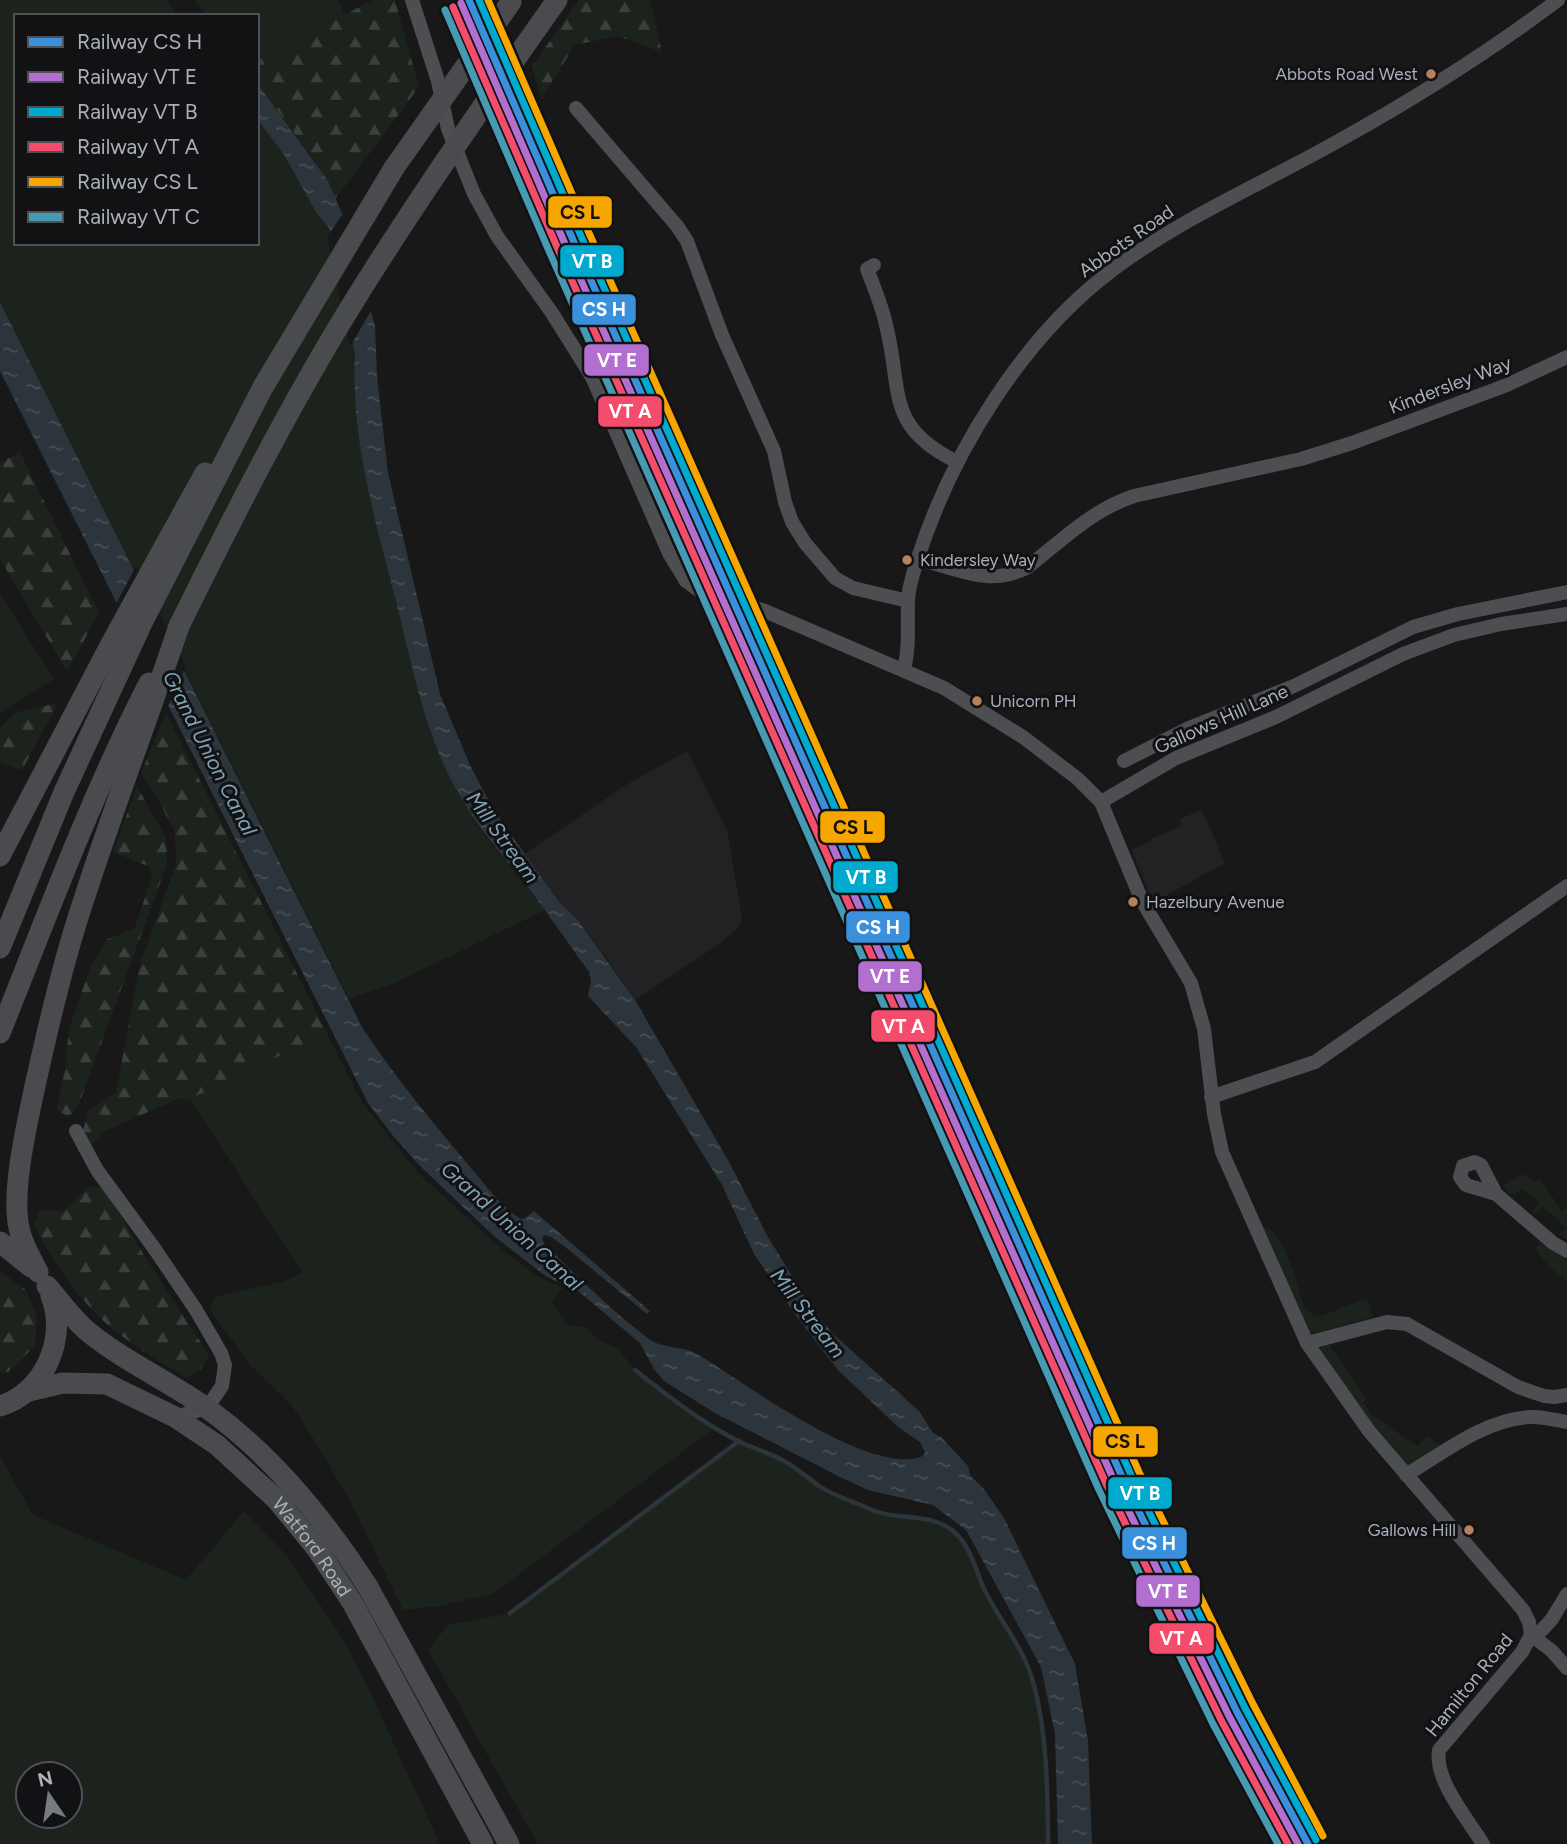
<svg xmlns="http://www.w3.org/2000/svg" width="1567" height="1844" viewBox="0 0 1567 1844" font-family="Figtree,sans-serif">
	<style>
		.built { fill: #222225 }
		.grass { fill: #1c231c; fill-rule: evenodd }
		.forest { fill: url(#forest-firs) }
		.water { fill: url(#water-ripples) }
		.pier { fill: #181818 }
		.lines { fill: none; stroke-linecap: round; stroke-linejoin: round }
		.stream { stroke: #2b353b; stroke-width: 4.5 }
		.minor { stroke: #4c4e51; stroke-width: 14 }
		.highway { stroke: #4a4b4e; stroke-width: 21 }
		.highway-bridge { stroke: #4a4b4e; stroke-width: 21 }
		.rail-1-casing { stroke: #121215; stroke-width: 12 }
		.rail-2-casing { stroke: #121215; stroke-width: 12 }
		.rail-3-casing { stroke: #121215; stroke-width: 12 }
		.rail-4-casing { stroke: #121215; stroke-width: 12 }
		.rail-5-casing { stroke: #121215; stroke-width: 12 }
		.rail-6-casing { stroke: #121215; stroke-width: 12 }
		.rail-1 { stroke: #3a90db; stroke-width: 7 }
		.rail-2 { stroke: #b36fd0; stroke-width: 7 }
		.rail-3 { stroke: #00a9ce; stroke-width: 7 }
		.rail-4 { stroke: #f44d6c; stroke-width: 7 }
		.rail-5 { stroke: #f7a600; stroke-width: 7 }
		.rail-6 { stroke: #469ab2; stroke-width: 7 }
		.bus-dot { fill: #b6815c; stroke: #121215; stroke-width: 2.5 }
		.labels { text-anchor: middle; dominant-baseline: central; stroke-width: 6; stroke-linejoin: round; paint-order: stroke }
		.bus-label { font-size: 17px; fill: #a9b0ba; stroke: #121215; text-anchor: start }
		.street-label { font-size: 19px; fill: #a9b0ba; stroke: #121215 }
		.water-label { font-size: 21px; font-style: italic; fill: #7fa2b5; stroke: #121215 }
		.line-badge { stroke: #121215; stroke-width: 2.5 }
		.badge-label { font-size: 19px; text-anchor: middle; font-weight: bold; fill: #fff }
		.pale-badge-label { font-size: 19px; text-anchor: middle; font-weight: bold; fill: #111 }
	</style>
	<defs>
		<pattern id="forest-firs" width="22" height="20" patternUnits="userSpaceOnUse" patternTransform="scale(1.75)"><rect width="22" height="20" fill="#1c231c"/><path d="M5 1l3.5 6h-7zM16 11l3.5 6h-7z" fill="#3a403b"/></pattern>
		<pattern id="water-ripples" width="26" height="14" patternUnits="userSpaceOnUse" patternTransform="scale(1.75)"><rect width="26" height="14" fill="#2b353b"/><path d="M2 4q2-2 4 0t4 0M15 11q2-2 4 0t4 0" fill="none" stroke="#475055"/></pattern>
	</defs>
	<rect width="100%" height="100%" fill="#181818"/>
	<!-- built -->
	<g class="built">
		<path d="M687,751L727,830L742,918L739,927L718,945L635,1000L607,959L577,919L560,903L525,854L624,786Z"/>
		<path d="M1202,810L1225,863L1156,901H1152L1132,850L1151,841V839L1181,826L1180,819Z"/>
	</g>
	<!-- grass -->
	<g class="grass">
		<path d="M0,0H166L178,16H16V243H257V119L283,153L317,214L329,228L355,354C350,435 375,516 394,594C411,661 425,729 457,791C478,833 516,873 545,910L395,983L349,998L0,302Z"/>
		<path d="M194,0H338L345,15L257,61V16H207Z"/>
		<path d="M0,594L54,679L0,713Z"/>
		<path d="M326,1032L362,1102L418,1173L506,1253L535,1275L563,1288L551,1302L569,1325L585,1327L600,1341L618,1349L635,1370L649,1381L716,1427L494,1593L440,1606L403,1610L349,1499L315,1441L290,1403L251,1366L210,1310L214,1297L285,1281L302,1272L190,1099Z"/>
		<path d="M1523,1174L1534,1182L1540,1179L1562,1211L1567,1207V1240L1559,1235L1566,1227L1542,1206L1535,1214L1532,1212L1540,1203L1523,1189L1511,1195L1503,1186Z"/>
		<path d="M1263,1227H1267C1288,1242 1296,1283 1304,1307L1313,1315L1321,1316L1367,1298L1373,1317L1310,1334Z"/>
		<path d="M1540,1243L1567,1260V1281C1554,1273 1543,1261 1536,1248Z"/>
		<path d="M1327,1342L1367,1399L1363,1402L1372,1415L1417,1446L1427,1436L1445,1448L1408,1466L1404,1464L1373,1430L1321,1352V1348Z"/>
		<path d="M739,1441C754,1447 769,1453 783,1460C796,1467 806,1476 818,1485C832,1495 864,1508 881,1513C905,1520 931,1514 952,1530C970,1543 976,1571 985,1590C997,1614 1014,1636 1025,1660C1047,1706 1048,1792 1048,1844H538L428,1650L448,1625L510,1613Z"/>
		<path d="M0,1456L33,1515L186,1580L244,1511L287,1556L338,1631L365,1681L440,1844H0ZM28,1774H70V1816H28Z"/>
	</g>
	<!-- forest -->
	<g class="forest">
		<path d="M373,0H395L419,87L336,198L312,157L257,83V61Z"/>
		<path d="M579,0H650L662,52L617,36L575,45L541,99L532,66Z"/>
		<path d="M20,452L99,613L67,671L0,559V463Z"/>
		<path d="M58,703L22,770L0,763V728L17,712Z"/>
		<path d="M166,713L327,1033L190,1099H178L105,1131L91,1145L83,1131L88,1111L116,1093L140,964L176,865L175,832L158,799L141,773Z"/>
		<path d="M137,786L166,838L167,864L80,1101L69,1118L57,1109L65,1070L69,1029L91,965L106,940L135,928L152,876L148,866L113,852Z"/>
		<path d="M89,1187L104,1188L145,1257L209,1355L202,1368L187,1378C165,1364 140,1350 119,1334C87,1311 50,1260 34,1224L40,1210L64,1211Z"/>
		<path d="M0,1272L25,1289L37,1317L35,1346L8,1372L0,1373Z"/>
	</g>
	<!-- water -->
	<path class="water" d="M257,83L328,181L342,213L375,326L377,376L388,473L440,694L470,765L493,809L532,864L560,903L577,919L635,1000L728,1160L768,1237L813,1310L832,1333L919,1411L933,1433L941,1437L968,1466L970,1475L984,1489L1004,1518L1075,1664L1088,1741L1092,1844H1058L1055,1734L1041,1667L966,1530L933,1505L868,1490L840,1477L715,1413L664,1381L654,1369L640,1343L577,1290L547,1277L495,1237L421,1167L394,1137L368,1103L0,371V302L363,1029C394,1075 429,1118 465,1161C482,1180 499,1206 521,1219L527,1217L534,1211L650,1311L647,1314L564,1246L551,1237L544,1235L542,1239L545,1245C578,1277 612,1311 649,1339C663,1349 685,1346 699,1355C745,1383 871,1478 923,1456L925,1452L920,1442L898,1427L838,1370L797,1317L754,1254L722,1185L636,1047L588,996L591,981L589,972C566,940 544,908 520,877C499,851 476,825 460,796C426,738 413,670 397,605C376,523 350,439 355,354L329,228L317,214L283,153L257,119Z"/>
	<!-- pier -->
	<g class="pier">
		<path d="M345,211L373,307L350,347L327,237Z"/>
		<path d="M136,566L186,666L166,711L114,608Z"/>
	</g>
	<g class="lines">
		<!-- stream -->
		<g class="stream">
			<path d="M635,1370C666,1395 705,1425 740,1442C755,1449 770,1453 784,1461C797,1468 807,1477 819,1486C834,1496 855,1502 872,1510C898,1521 930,1512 953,1531C971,1545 976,1572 985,1591C997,1615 1014,1636 1025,1660C1047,1708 1048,1792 1048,1844"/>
			<path d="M510,1613L739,1441"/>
		</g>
		<!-- minor -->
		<g class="minor">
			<path d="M412,0L438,81L448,129L474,194L497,236L552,313L592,377L669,553L686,581L700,591L765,611L944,688L1023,737L1078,779L1101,802L1142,901L1191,983L1204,1029L1214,1114L1222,1152L1307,1343L1369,1431L1523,1610L1529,1622L1531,1635"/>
			<path d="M576,108L677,226L687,241L722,335L774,451L785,502L792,522L805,543L835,578L853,588L908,601"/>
			<path d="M874,265L867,269C874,287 882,306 886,325C903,391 884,426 957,462"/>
			<path d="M917,559C958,568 988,588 1028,567C1062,540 1092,510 1134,496L1301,459L1352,443L1507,385L1567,357"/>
			<path d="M904,670C910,643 907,628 908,602C908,588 913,574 917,561C951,453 1023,336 1115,268C1187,215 1264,183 1340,140C1414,99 1490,51 1558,0"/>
			<path d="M1124,761L1189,728L1294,686L1413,627L1458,614L1567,592"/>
			<path d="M1101,802L1176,758L1276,717L1403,654L1454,635L1501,624L1567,614"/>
			<path d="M1211,1097L1315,1062L1567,886"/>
			<path d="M76,1131L97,1170L154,1248L196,1310L221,1353L225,1365L222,1386L207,1408L175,1417"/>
			<path d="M1496,1194L1466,1185L1460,1177L1463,1166L1475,1162L1481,1165L1496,1194L1553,1243L1567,1251"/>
			<path d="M1307,1343L1387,1322L1407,1324L1518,1387L1544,1396L1554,1397L1567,1395"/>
			<path d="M1406,1475C1445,1452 1482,1421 1529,1417C1541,1416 1555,1420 1567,1422"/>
			<path d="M1531,1635L1552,1651L1567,1668"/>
			<path d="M1483,1844C1467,1818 1434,1780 1439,1750L1522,1652L1531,1635L1542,1630L1552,1619L1567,1594"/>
		</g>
		<!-- highway -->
		<g class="highway">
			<path d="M528,41L557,0"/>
			<path d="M0,856L113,640L205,473"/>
			<path d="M0,948L64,792L141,625L263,387"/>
			<path d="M0,1033C47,916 91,796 149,683"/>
			<path d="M0,1242L31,1267"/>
			<path d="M38,1272C31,1258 22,1244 19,1228C11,1191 27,1124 35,1086C49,1023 64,958 85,896C114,806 149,716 179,626"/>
			<path d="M47,1286C60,1301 72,1318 86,1330C123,1361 169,1381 208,1409C273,1456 325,1520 368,1587L509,1844"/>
			<path id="s1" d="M29,1391L63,1383L107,1384L175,1417L217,1445L277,1500L317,1549L352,1602L483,1844"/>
			<path d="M0,1406C44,1393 68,1338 51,1296"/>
		</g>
		<!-- highway-bridge -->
		<g class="highway-bridge">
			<path d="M263,387L394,168L511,2"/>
			<path d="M179,626C227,529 276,432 331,339C392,237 460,139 528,41"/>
		</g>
		<!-- rail-1 casing -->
		<g class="rail-1-casing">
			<path id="rail-1" d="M469,0L573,240L1123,1479L1237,1712L1308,1844"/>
		</g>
		<!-- rail-2 casing -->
		<g class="rail-2-casing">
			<path id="rail-2" d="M461,3L565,244L1115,1483L1229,1716L1298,1844"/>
		</g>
		<!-- rail-3 casing -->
		<g class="rail-3-casing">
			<path id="rail-3" d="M479,0L581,236L1131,1475L1245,1708L1316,1840"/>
		</g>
		<!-- rail-4 casing -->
		<g class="rail-4-casing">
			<path id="rail-4" d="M453,7L557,247L1107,1486L1221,1720L1288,1844"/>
		</g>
		<!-- rail-5 casing -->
		<g class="rail-5-casing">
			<path id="rail-5" d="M488,0L589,233L1139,1472L1253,1704L1323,1836"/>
		</g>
		<!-- rail-6 casing -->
		<g class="rail-6-casing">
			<path id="rail-6" d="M445,10L549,251L1099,1490L1213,1724L1278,1844"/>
		</g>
		<!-- rail-1 -->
		<use href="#rail-1" class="rail-1"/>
		<!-- rail-2 -->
		<use href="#rail-2" class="rail-2"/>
		<!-- rail-3 -->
		<use href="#rail-3" class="rail-3"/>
		<!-- rail-4 -->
		<use href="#rail-4" class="rail-4"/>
		<!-- rail-5 -->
		<use href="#rail-5" class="rail-5"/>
		<!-- rail-6 -->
		<use href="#rail-6" class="rail-6"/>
	</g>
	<!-- markers -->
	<g class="bus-dot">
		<circle cx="1431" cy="74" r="6"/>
		<circle cx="907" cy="560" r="6"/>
		<circle cx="977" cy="701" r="6"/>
		<circle cx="1133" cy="902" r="6"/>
		<circle cx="1469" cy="1530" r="6"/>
	</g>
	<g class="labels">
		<!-- bus labels -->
		<g class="bus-label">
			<text x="1418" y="74" text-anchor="end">Abbots Road West</text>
			<text x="920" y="560">Kindersley Way</text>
			<text x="990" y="701">Unicorn PH</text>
			<text x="1146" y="902">Hazelbury Avenue</text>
			<text x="1456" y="1530" text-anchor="end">Gallows Hill</text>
		</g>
		<!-- street labels -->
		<g class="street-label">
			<text transform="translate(1126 241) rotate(-35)">Abbots Road</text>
			<text transform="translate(1450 385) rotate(-21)">Kindersley Way</text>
			<text transform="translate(1221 719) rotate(-24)">Gallows Hill Lane</text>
			<text stroke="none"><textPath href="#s1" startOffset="345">Watford Road</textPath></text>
			<text transform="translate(1469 1685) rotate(-51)">Hamilton Road</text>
		</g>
		<!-- water labels -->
		<g class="water-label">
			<text transform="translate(210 753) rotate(63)">Grand Union Canal</text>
			<text transform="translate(503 837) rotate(54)">Mill Stream</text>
			<text transform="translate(512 1226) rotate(42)">Grand Union Canal</text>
			<text transform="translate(808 1313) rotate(52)">Mill Stream</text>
		</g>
	</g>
	<g class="line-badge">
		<rect x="547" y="195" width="66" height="34" rx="7" fill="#f7a600"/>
		<rect x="559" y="244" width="66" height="34" rx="7" fill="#00a9ce"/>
		<rect x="571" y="293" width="66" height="33" rx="7" fill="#3a90db"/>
		<rect x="583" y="343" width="67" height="34" rx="7" fill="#b36fd0"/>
		<rect x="597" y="395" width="66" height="33" rx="7" fill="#f44d6c"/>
		<rect x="819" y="810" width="67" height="34" rx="7" fill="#f7a600"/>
		<rect x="832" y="860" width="67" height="34" rx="7" fill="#00a9ce"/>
		<rect x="845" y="910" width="66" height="34" rx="7" fill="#3a90db"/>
		<rect x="857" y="960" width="66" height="33" rx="7" fill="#b36fd0"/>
		<rect x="870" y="1009" width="66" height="34" rx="7" fill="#f44d6c"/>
		<rect x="1092" y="1425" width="67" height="33" rx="7" fill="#f7a600"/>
		<rect x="1107" y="1476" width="66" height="34" rx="7" fill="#00a9ce"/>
		<rect x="1121" y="1526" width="67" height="34" rx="7" fill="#3a90db"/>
		<rect x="1135" y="1574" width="66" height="34" rx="7" fill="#b36fd0"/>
		<rect x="1148" y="1622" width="67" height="33" rx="7" fill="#f44d6c"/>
	</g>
	<g class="badge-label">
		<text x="592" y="268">VT B</text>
		<text x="604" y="316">CS H</text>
		<text x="617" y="367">VT E</text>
		<text x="630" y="418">VT A</text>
		<text x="866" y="884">VT B</text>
		<text x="878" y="934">CS H</text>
		<text x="890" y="983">VT E</text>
		<text x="903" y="1033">VT A</text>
		<text x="1140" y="1500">VT B</text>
		<text x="1154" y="1550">CS H</text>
		<text x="1168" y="1598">VT E</text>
		<text x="1181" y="1645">VT A</text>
	</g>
	<g class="pale-badge-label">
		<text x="580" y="219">CS L</text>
		<text x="853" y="834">CS L</text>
		<text x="1125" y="1448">CS L</text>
	</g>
	<!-- legend -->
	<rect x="14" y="14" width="245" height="231" fill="#121215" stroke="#4e5157" stroke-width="2"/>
	<rect x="28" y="37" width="35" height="10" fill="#3a90db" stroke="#4e5157" stroke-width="2"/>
	<text x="77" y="49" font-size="21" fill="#a9b0ba">Railway CS H</text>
	<rect x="28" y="72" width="35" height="10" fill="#b36fd0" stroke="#4e5157" stroke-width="2"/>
	<text x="77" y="84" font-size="21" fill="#a9b0ba">Railway VT E</text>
	<rect x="28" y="107" width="35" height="10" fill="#00a9ce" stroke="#4e5157" stroke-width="2"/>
	<text x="77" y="119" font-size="21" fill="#a9b0ba">Railway VT B</text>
	<rect x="28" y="142" width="35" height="10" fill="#f44d6c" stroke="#4e5157" stroke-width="2"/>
	<text x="77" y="154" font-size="21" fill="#a9b0ba">Railway VT A</text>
	<rect x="28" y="177" width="35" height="10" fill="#f7a600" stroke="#4e5157" stroke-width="2"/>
	<text x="77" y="189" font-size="21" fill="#a9b0ba">Railway CS L</text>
	<rect x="28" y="212" width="35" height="10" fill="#469ab2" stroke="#4e5157" stroke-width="2"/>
	<text x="77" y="224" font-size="21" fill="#a9b0ba">Railway VT C</text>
	<!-- north arrow -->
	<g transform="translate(49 1795) rotate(347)"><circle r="33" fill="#121215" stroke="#4e5157" stroke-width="2"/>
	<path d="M0-5L12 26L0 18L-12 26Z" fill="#767b81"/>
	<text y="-10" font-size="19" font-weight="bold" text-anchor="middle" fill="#a9b0ba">N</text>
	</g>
</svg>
